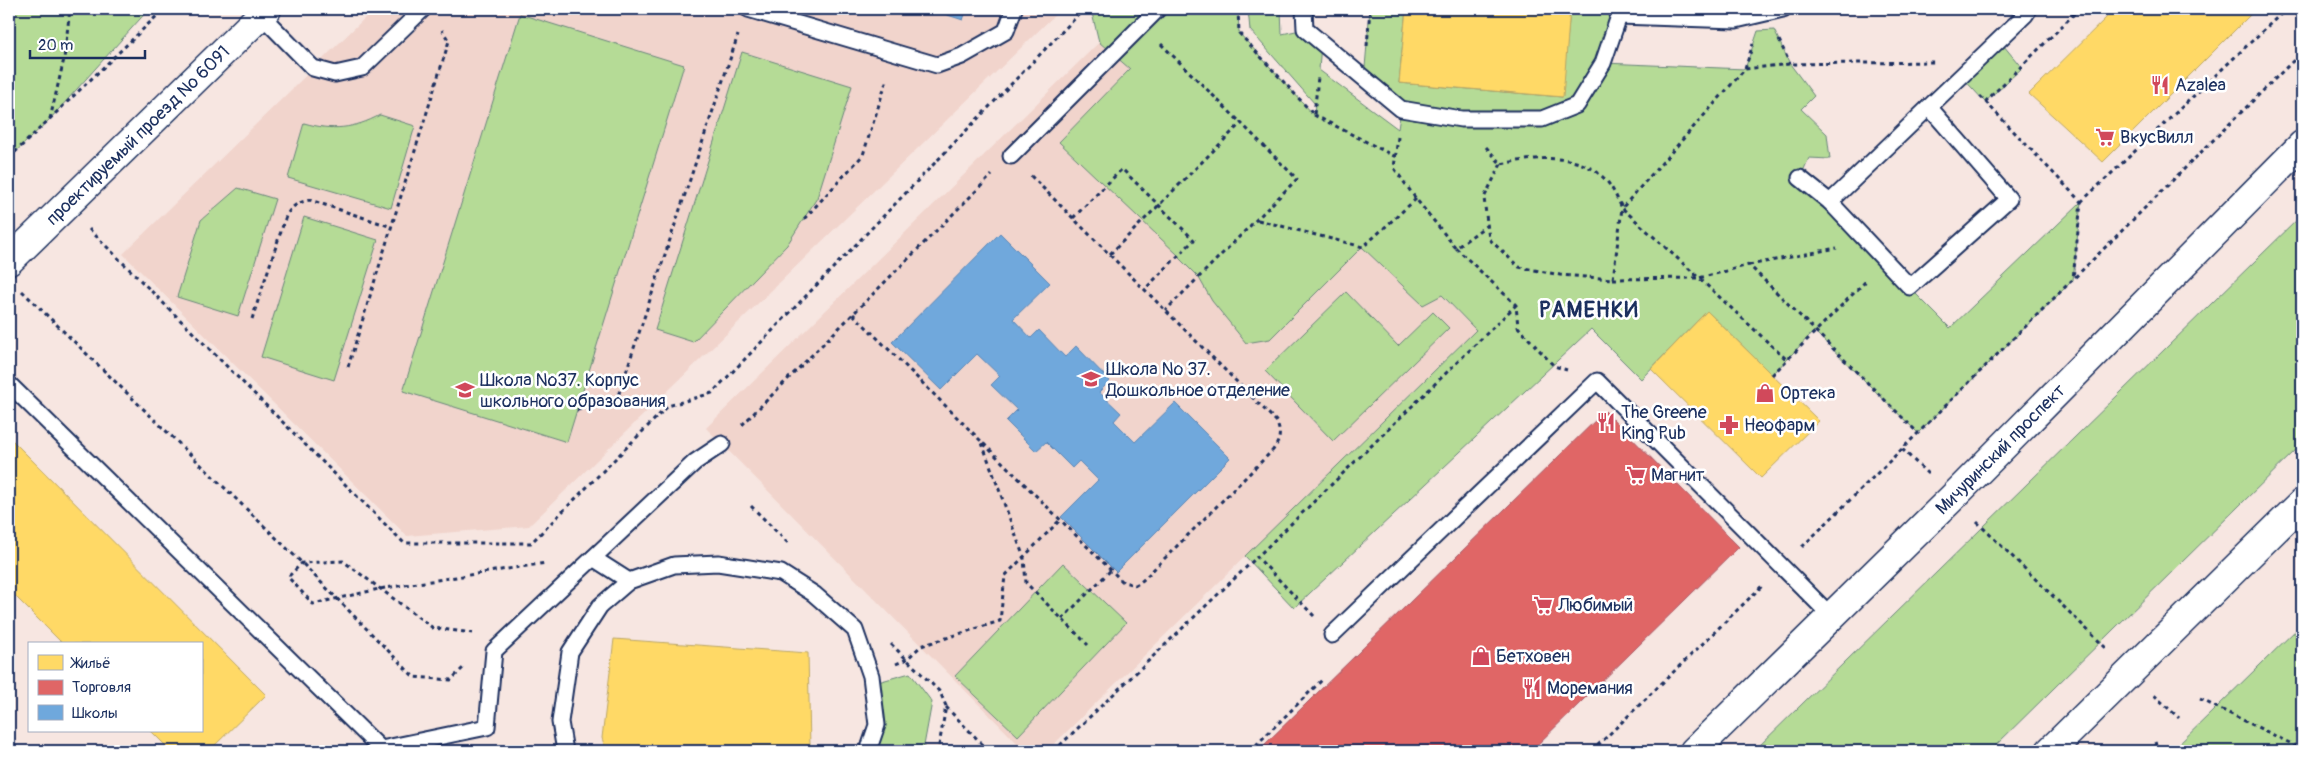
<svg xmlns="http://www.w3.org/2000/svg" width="2311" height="760" viewBox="0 0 2311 760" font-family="Pangolin,sans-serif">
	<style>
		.built { fill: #f1d4cc }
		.green { fill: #b5db96; stroke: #68857a }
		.homes { fill: #ffd966; stroke: #bba664 }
		.shops { fill: #e06666; stroke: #a55664 }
		.schools { fill: #6fa8dc; stroke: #5684b6 }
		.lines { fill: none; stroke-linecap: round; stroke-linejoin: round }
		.lane-casing { stroke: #1b2f5e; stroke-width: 19 }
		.street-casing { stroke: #1b2f5e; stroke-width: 31 }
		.primary-casing { stroke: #1b2f5e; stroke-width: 31 }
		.path { stroke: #1b2f5e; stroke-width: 3; stroke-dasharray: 4 4; stroke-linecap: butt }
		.lane { stroke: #fff; stroke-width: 15 }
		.street { stroke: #fff; stroke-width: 28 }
		.primary { stroke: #fff; stroke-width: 28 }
		.labels { text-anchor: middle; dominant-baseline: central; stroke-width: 5; stroke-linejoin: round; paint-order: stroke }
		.poi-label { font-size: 18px; fill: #1b2f5e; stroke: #fff; text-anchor: start }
		.street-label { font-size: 18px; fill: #1b2f5e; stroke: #fff }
		.district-label { font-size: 22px; font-weight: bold; letter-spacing: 1px; fill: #1b2f5e; stroke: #fff }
	</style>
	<rect width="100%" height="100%" fill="#f7e6e1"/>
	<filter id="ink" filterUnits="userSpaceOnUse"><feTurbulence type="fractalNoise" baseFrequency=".02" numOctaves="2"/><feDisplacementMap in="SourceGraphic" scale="10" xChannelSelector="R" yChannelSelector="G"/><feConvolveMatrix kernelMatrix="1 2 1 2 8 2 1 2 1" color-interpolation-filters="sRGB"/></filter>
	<g filter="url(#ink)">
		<!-- built -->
		<g class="built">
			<path d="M374,9H1061L529,526L407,536L123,254Z"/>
			<path d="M1133,9H1159L1476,330L1047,751H1025L706,428Z"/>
		</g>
		<!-- green -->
		<g class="green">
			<path d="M9,9H149L50,119L9,158Z"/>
			<path d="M1091,9H1238L1239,33L1314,115L1315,104L1250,30L1248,9H1281L1282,34L1305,29L1321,43L1319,70L1398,129L1401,109L1364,79L1370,9H1406L1399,83L1562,97L1570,9H1619L1604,63L1745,69L1758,31L1774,30L1790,64L1814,96L1801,109L1827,134L1830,159L1809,158L1800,178L1950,328L2081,202L2073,280L1918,433L1814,331L1772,375L1707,311L1641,379L1591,329L1294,608L1245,556L1476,330L1442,295L1423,305L1362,247L1270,339L1246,343L1212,301L1199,278L1177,256L1178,255L1059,142L1130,69L1099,42Z"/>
			<path d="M520,14L684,65L567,442L403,391Z"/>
			<path d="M1999,40L2022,68L1985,102L1961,76Z"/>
			<path d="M742,52L852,86L817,198L787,245L693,342L655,330Z"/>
			<path d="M380,115L415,126L391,208L288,178L304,123C332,131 354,129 380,115Z"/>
			<path d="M238,188L275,199L238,316L177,297L201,220Z"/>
			<path d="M2302,215V444L1990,751H1754Z"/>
			<path d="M304,217L378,240L334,380L261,357Z"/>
			<path d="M1346,292L1398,346L1433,312L1449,328L1333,441L1265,371Z"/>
			<path d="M1063,563L1126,623L1018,736L955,676Z"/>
			<path d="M2302,624V751H2172Z"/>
			<path d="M910,673L932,702L923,751H868L871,684Z"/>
			<path d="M422,742L450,747L454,751H413Z"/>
		</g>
		<!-- homes -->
		<g class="homes">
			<path d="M1406,9H1570L1563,97L1399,83Z"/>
			<path d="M2115,9H2256L2103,162L2029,94Z"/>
			<path d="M1707,311L1819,421L1761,478L1651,369Z"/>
			<path d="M9,437L266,695L209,751H171L151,731H201V644H63L9,590Z"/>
			<path d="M614,639L808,653L810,747L808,751H606L602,738Z"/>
		</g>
		<!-- shops -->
		<path class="shops" d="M1605,411L1739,547L1531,751H1258Z"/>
		<!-- schools -->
		<g class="schools">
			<path d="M929,9H967L963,20Z"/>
			<path d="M1000,233L1050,283L1013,319L1031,338L1039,330L1065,357L1076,346L1110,381L1099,392L1121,413L1114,421L1135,442L1175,403L1230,458L1116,572L1061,517L1098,480L1079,461L1072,468L1046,442L1036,451L1006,421L1017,410L991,385L1000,376L977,354L941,390L892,342Z"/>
		</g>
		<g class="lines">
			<!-- lane casing -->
			<g class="lane-casing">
				<g id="lane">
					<path d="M748,9L937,65L962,56L1006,31L1014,9"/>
					<path d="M1304,9L1305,29L1401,109L1461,119H1542L1577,105L1603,63L1619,16L1736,20L1783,9"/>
					<path d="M261,15L313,68L335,74L362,68L423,9"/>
					<path d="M1011,156L1158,9"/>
					<path d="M1800,178L1830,202L2025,15L2029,9"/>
					<path d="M1830,202L1910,287L2009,199L1929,107"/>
					<path d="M9,384L381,749L379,751"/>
					<path d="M593,558L629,581"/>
					<path d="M1332,635L1597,381L1832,617"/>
					<path d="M381,749L487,727L494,651L695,462L722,444"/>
					<path d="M565,751L560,722L570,652L600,606L629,581L674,565L718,563L781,573L814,594L855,630L871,676L877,725L868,751"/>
				</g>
			</g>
			<!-- street casing -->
			<g class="street-casing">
				<g id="street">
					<path id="s1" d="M9,261L267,9"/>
				</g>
			</g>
			<!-- primary casing -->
			<g class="primary-casing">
				<g id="primary">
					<path id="s2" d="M1694,751L1952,498L2302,145"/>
					<path d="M2050,751L2302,503"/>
				</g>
			</g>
			<!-- path -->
			<g class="path">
				<path d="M1238,9L1239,33L1314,115L1318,77"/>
				<path d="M2049,39L2079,9"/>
				<path d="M1779,40L1790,64"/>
				<path d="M1161,44L1241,123"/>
				<path d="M1367,46L1370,9"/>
				<path d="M1745,69L1753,44"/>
				<path d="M1980,96L2081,202L2073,279"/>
				<path d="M1985,102L2049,39L2045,35"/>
				<path d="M1314,115L1396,157"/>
				<path d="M50,119L64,59L70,9"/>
				<path d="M1398,137L1394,168L1416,199L1456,248L1487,225"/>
				<path d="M1486,147L1501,164C1537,157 1584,151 1609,184C1614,191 1618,200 1622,208L1745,69L1790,64L1934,62"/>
				<path d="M9,158L164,9"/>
				<path d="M1501,164L1484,198L1489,239L1519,267L1560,275L1613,279L1622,208L1699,278L1749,265L1918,433"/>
				<path d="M2081,202L2286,9"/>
				<path d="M1073,218L1122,169L1194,240L1145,289"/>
				<path d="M804,219L863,155L887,79"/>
				<path d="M1258,220L1363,247L1416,199"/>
				<path d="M89,229L404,543H531L668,406L712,393L1084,9"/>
				<path d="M1456,248L1516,305L1518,327L1554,366L1567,370"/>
				<path d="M1110,254L1241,123L1297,179L1166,310"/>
				<path d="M1749,265L1837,248"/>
				<path d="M1613,279L1699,278L1787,360"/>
				<path d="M22,291L302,563L414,677L451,680L464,667"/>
				<path d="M853,314L1123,582L1136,585L1143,580L1273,450C1281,439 1281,432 1276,421L1030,175"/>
				<path d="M252,319L286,216C292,206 298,202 310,200L392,227"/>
				<path d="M348,367L449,41L442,30"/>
				<path d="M1772,375L1866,281"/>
				<path d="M577,410L616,402L738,35"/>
				<path d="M742,425L992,175"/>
				<path d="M982,443L1024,558L1026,583L1088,645"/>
				<path d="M1928,474L1902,449L2302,52"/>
				<path d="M751,506L790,545"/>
				<path d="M1977,522L2107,649"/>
				<path d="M1802,547L1902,449"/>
				<path d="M1314,616L1257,557L1516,305"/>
				<path d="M1062,619L1111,570"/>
				<path d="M473,633L433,628L343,561L302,563L288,577L313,604L379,589L546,563"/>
				<path d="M891,644L940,692L946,706L938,751"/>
				<path d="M896,664L907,659L921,646L1000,621L1005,576L1060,520"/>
				<path d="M2154,695L2179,718"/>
				<path d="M2200,699L2302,749"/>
				<path d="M946,707L987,749L996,751"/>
				<path d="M2155,742L2159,751"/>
				<path d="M1054,751L1257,557"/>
				<path d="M1250,751L1323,679"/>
				<path d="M1592,751L1762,586"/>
				<path d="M2154,751L2155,743"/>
			</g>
			<!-- lane -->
			<use href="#lane" class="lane"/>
			<!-- street -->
			<use href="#street" class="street"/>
			<!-- primary -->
			<use href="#primary" class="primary"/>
		</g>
	</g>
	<!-- icons -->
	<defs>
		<g id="restaurant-bare" transform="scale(1.5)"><path d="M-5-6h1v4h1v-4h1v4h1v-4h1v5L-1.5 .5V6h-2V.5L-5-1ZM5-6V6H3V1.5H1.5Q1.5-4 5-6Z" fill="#d1495b" stroke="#fff" stroke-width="2.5" paint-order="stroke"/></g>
		<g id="supermarket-bare" transform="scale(1.5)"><path d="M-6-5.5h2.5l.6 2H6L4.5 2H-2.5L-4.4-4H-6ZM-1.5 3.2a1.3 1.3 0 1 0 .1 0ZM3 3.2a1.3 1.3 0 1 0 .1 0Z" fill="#d1495b" stroke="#fff" stroke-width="2.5" paint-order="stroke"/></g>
		<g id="school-bare" transform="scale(1.5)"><path d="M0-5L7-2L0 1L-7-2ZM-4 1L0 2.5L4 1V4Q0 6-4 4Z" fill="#d1495b" stroke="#fff" stroke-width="2.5" paint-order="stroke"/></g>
		<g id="shop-bare" transform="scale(1.5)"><path d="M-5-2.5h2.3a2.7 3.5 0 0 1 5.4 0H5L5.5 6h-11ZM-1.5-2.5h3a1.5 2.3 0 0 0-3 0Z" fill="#d1495b" stroke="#fff" stroke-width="2.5" paint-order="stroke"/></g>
		<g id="pharmacy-bare" transform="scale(1.5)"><path d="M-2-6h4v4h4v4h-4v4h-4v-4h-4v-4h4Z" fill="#d1495b" stroke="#fff" stroke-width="2.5" paint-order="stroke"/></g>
	</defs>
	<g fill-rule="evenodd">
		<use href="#restaurant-bare" x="2160" y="85"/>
		<use href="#supermarket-bare" x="2105" y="137"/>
		<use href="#school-bare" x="1091" y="379"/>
		<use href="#school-bare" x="465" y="390"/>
		<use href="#shop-bare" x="1765" y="393"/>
		<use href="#restaurant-bare" x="1606" y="422"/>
		<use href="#pharmacy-bare" x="1729" y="425"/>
		<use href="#supermarket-bare" x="1636" y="475"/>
		<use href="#supermarket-bare" x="1543" y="605"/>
		<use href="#shop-bare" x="1481" y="656"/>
		<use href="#restaurant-bare" x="1532" y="688"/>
	</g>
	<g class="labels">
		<!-- poi labels -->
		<g class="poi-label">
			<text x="2175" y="85">Azalea</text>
			<text x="2120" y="137">ВкусВилл</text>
			<text x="1106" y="369">Школа № 37.<tspan x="1106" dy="21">Дошкольное отделение</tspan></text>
			<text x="480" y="380">Школа №37. Корпус<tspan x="480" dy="21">школьного образования</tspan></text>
			<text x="1780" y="393">Ортека</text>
			<text x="1621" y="412">The Greene<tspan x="1621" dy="21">King Pub</tspan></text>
			<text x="1744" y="425">Неофарм</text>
			<text x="1651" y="475">Магнит</text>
			<text x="1558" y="605">Любимый</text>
			<text x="1496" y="656">Бетховен</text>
			<text x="1547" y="688">Моремания</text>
		</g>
		<!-- street labels -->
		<g class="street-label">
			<text stroke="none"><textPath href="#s1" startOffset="180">проектируемый проезд № 6091</textPath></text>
			<text stroke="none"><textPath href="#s2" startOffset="430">Мичуринский проспект</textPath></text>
		</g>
		<!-- district labels -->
		<g class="district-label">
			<text x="1589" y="310">РАМЕНКИ</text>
		</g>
	</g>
	<!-- margin -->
	<rect width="2311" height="760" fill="none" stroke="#fff" stroke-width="30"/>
	<rect x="15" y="15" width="2281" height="730" fill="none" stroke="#1b2f5e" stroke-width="2" filter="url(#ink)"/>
	<!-- legend -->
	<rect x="28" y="642" width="175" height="90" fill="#ffffff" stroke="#a4acbf"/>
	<rect x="38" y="655" width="25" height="15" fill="#ffd966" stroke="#a4acbf"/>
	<text x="72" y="668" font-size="15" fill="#1b2f5e">Жильё</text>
	<rect x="38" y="680" width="25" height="15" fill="#e06666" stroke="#a4acbf"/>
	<text x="72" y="692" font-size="15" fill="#1b2f5e">Торговля</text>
	<rect x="38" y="705" width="25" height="15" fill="#6fa8dc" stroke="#a4acbf"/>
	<text x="72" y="718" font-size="15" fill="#1b2f5e">Школы</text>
	<!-- scale -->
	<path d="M30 50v8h115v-8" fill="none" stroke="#1b2f5e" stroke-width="2.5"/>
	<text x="38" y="50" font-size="15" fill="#1b2f5e" stroke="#ffffff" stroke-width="4" paint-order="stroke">20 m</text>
</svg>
